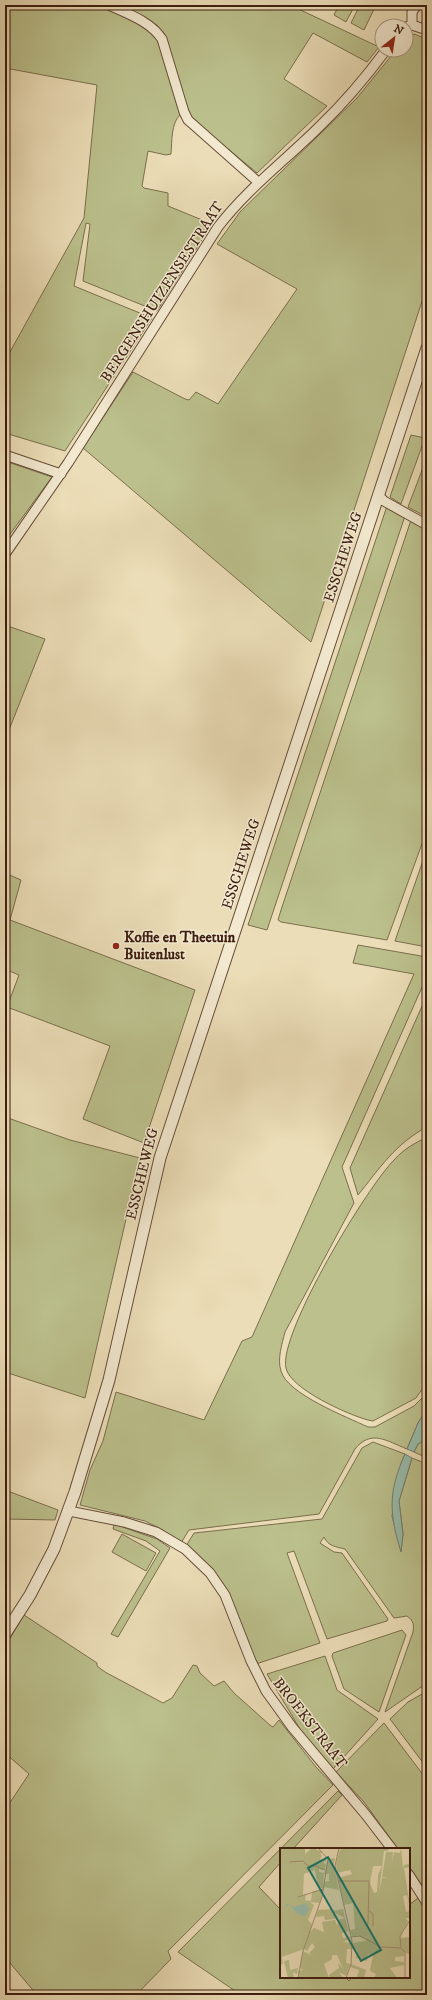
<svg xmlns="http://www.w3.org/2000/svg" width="432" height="2000" viewBox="0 0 432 2000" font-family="'IM FELL DW Pica',serif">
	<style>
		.green { fill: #bbc08c; stroke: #7c6e4e }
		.water { fill: #98bcac; stroke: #747c6d }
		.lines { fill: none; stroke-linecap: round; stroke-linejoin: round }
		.minor-casing { stroke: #684d39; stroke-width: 11 }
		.tertiary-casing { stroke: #684d39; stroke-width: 13 }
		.minor { stroke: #f2e9d0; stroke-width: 9 }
		.tertiary { stroke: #f2e9d0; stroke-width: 11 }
		.poi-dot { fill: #8f2418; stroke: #f2e9d0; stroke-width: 1.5 }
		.labels { text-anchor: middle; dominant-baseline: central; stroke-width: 3; stroke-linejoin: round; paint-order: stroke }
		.street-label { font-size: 15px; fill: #3d1d0f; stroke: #f2e9d0 }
		.poi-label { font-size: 15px; font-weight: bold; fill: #3d1d0f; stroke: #f2e9d0; text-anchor: start }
		.inset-road { fill: none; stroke: #a59074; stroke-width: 1 }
		.view { fill: #0f766e; fill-opacity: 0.15; stroke: #0f766e; stroke-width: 2 }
		.inset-edge { fill: none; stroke: #3d1d0f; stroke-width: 2 }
	</style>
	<rect width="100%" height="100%" fill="#ebddb7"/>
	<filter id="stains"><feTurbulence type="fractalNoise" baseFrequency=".005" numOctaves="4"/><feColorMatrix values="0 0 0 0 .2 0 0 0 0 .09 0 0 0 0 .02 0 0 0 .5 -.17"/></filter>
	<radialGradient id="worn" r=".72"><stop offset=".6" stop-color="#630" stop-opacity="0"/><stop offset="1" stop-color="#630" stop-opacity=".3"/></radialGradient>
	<!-- green -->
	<g class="green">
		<path d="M5,5H100L151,29L157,37L180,115C171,123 172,142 171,154L166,155L148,151L142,186L144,188L168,193V206L212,224L157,311L83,281L90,224L86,223L74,286L152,318L65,451L5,433V361L84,218L97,85L5,68Z"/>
		<path d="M130,5H290L379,47L367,62L313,33L284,79L327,106L257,173L191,118L161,31L157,25L128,10Z"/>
		<path d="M339,5H355L346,22L334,15Z"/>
		<path d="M360,5H376L364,30L351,23Z"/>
		<path d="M414,34L427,39V286L311,642L83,448L133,372L185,399L189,400L196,392L218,404L297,289L217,244L240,212L357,98L396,50H406V39Z"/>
		<path d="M411,435L425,438L401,504L390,497Z"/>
		<path d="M427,457V517L408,507Z"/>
		<path d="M5,461L52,477L5,541Z"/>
		<path d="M387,506L405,516L267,930L248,925Z"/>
		<path d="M411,520L427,528V830L387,940L281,922L278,920L281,910Z"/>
		<path d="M5,625L45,639L5,740Z"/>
		<path d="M427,849V947L395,941Z"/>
		<path d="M5,873L21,880L10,920L195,990L144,1143L83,1119L110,1046L7,1007L19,975L5,969Z"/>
		<path d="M358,945L427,957V976L342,1167L354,1203L285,1332C282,1344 277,1359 281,1371C287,1394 347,1417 368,1427H375L414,1406L427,1393V1409L418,1423L407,1449C387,1441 371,1429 355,1449L319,1514L189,1530L181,1543L161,1529L145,1521L80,1505L90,1470L103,1441L116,1392L204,1420L242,1341L252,1337L414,974L353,963Z"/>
		<path d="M427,995V1127C396,1143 379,1169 358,1195L350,1168Z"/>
		<path d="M8,1118L70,1140L140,1158L85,1398L5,1372V1131Z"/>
		<path d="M427,1137V1382L416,1398L373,1421L368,1420C349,1415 290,1389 286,1368C278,1334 368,1185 395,1159C404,1149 415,1143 427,1137Z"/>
		<path d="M427,1439V1458L414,1452L418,1444Z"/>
		<path d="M373,1442L405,1454L401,1464L392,1516L401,1551L403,1534L399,1501L412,1458L427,1464V1683L385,1712L413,1632C414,1625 414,1621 407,1616L394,1618L345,1549C336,1547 328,1546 324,1537L320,1543L334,1552L342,1553L388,1619L387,1621L327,1639L294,1551L287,1553L320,1643L256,1664L225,1590L186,1546L194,1533L322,1519L362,1448Z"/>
		<path d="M5,1490L58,1510L55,1520L5,1519Z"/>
		<path d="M114,1524L157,1539L170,1548L118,1637L111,1634L160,1551L146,1541L113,1529Z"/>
		<path d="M122,1534L156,1553L146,1571L112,1552Z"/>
		<path d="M24,1615L97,1663V1666L105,1672L163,1703L172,1698L193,1665L197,1666L200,1673L214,1686L224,1681L234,1693L271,1726L273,1727L279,1720L316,1767L333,1785L168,1951L171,1959L136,1995H37L5,1957V1810L29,1774L5,1753V1647Z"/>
		<path d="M402,1630L406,1635L379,1712L344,1689L332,1656L333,1653Z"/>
		<path d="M325,1656L337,1690L378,1719L333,1769L300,1729L267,1674Z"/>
		<path d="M422,1694L427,1707V1768L390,1719L408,1702Z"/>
		<path d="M384,1723L427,1780V1893L409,1866V1849H398L364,1802L336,1772Z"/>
		<path d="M338,1791L342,1795L293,1849H281V1862L259,1887L281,1910V1977H345L349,1981L352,1977H409V1905L418,1898L427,1912V1995H241L178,1952Z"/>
	</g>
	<!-- water -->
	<g class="water">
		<path d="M427,1409V1439L418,1444L414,1452L407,1449L418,1423Z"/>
		<path d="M405,1454L412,1458L399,1501L403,1534L401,1552C389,1513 388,1492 405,1454Z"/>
	</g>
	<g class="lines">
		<!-- minor casing -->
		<g class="minor-casing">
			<g id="minor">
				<path d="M109,5C128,14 150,21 162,39L184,112L188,120L258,182"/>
				<path d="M412,25V12L417,5"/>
				<path d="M406,27L412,25L427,30"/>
				<path d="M5,455L61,474"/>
				<path d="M379,496L384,501L427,525"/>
				<path d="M5,554L68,463L218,227C248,188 286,160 320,126C344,103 366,77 386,50"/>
				<path d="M69,1511L124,1522L156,1532L185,1549L210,1573L225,1595L251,1661L266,1691L292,1727L366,1815L392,1849"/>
				<path d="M409,1875L427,1903"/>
			</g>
		</g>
		<!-- tertiary casing -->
		<g class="tertiary-casing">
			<path id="tertiary" d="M5,1634L30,1595L54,1549L75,1492L109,1380L160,1158L427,348"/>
		</g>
		<!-- minor -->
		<use href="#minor" class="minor"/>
		<!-- tertiary -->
		<use href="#tertiary" class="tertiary"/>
	</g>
	<!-- markers -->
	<circle class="poi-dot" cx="116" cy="946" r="4"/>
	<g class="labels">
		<!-- street labels -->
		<g class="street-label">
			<text transform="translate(162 292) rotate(-57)">BERGENSHUIZENSESTRAAT</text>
			<text transform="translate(343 557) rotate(-72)">ESSCHEWEG</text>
			<text transform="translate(241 864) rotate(-72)">ESSCHEWEG</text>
			<text transform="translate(142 1174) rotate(-76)">ESSCHEWEG</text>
			<text transform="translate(310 1723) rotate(52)">BROEKSTRAAT</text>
		</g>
		<!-- poi labels -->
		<g class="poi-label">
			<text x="124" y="937">Koffie en Theetuin<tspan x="124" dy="17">Buitenlust</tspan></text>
		</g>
	</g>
	<!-- overview -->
	<g transform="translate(280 1848)">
		<rect width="130" height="130" fill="#ebddb7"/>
		<path d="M0,0H30L25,1V6L32,0L43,4L40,5L42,8L40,11L43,13L45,10L46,13L43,14L46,17L44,22L39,21V24L44,25L43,40H38L35,22L24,26L23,47L26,46L25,52L31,53L32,44L43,41L40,55L30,54L34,57L28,72L32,76L30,84L34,80L44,84L42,74L55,72L57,77L59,76L58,72L65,70L69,83L62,85L63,90L71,89L64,94L71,95V101H67L66,115L70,116L66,128L59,124L63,130H50L49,127L59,120L58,115L63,121L57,107H52V111L44,116L49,130H18V123L23,122L20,120L23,103L33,108L29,105L35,99L32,95L27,103L24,101L2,109L3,116L0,117ZM67,0H109L108,3H104L99,44L102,30L108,29H102L106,4H113L112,15L114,4L120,5L121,0L123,20L124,17L130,16V19L124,20L130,59L127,47L123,48L126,64L130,63V72L129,70H125L128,73L120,89V97L121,88L123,84L121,90L130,89V103L129,106L124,104V108L115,109V113L124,114V117L110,120L117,130H94L96,126L90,123L93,107L88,106L87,113L76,110L77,102L72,101V95L86,93L85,91L91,85L84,91L77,87V93V89L72,88L70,82L75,81L73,55L64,57L58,30L72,26L70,22L57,25L56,15L60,2ZM93,18H102L98,27L97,44L94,45L90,35ZM55,10L54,17L59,42L44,39V34L49,33V26H44L48,11ZM52,61L53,63L63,61L65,70L55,65V71L45,72L44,68L36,69L38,62ZM9,112L10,122L18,120L17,126L13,124L14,130H8L4,113ZM71,116L86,122L84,130L77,129L79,122L70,119Z" fill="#bbc08c" fill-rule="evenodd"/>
		<path d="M26,55L29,61L25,68L17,66L10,57L4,59L7,56H8L14,59Z" fill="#98bcac"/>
		<path class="inset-road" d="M38,0L48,11M59,0L55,18L72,93L71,116L66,130M9,14L23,13L28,18H36L45,22M59,33H89L88,76M18,49L43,41M89,63L93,66V78M71,89L80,88L101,99L121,100M121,99L120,88L130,72M121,100L125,104V130M18,130L23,103L42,49L48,11"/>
		<path class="view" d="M48,9L101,102L81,113L28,20Z"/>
		<rect width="130" height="130" class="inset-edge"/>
	</g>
	<!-- margin -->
	<rect width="432" height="2000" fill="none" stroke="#ebddb7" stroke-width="20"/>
	<rect x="6" y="6" width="420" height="1988" fill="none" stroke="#3d1d0f" stroke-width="2"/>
	<rect x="10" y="10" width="412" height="1980" fill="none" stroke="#3d1d0f"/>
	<!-- north arrow -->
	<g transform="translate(394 38) rotate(30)"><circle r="19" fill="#f2e9d0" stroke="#aa9783"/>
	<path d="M0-3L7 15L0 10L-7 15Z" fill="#8f2418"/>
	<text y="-6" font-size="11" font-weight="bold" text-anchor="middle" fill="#3d1d0f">N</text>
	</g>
	<rect width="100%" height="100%" filter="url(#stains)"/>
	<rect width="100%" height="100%" fill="url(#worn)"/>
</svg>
